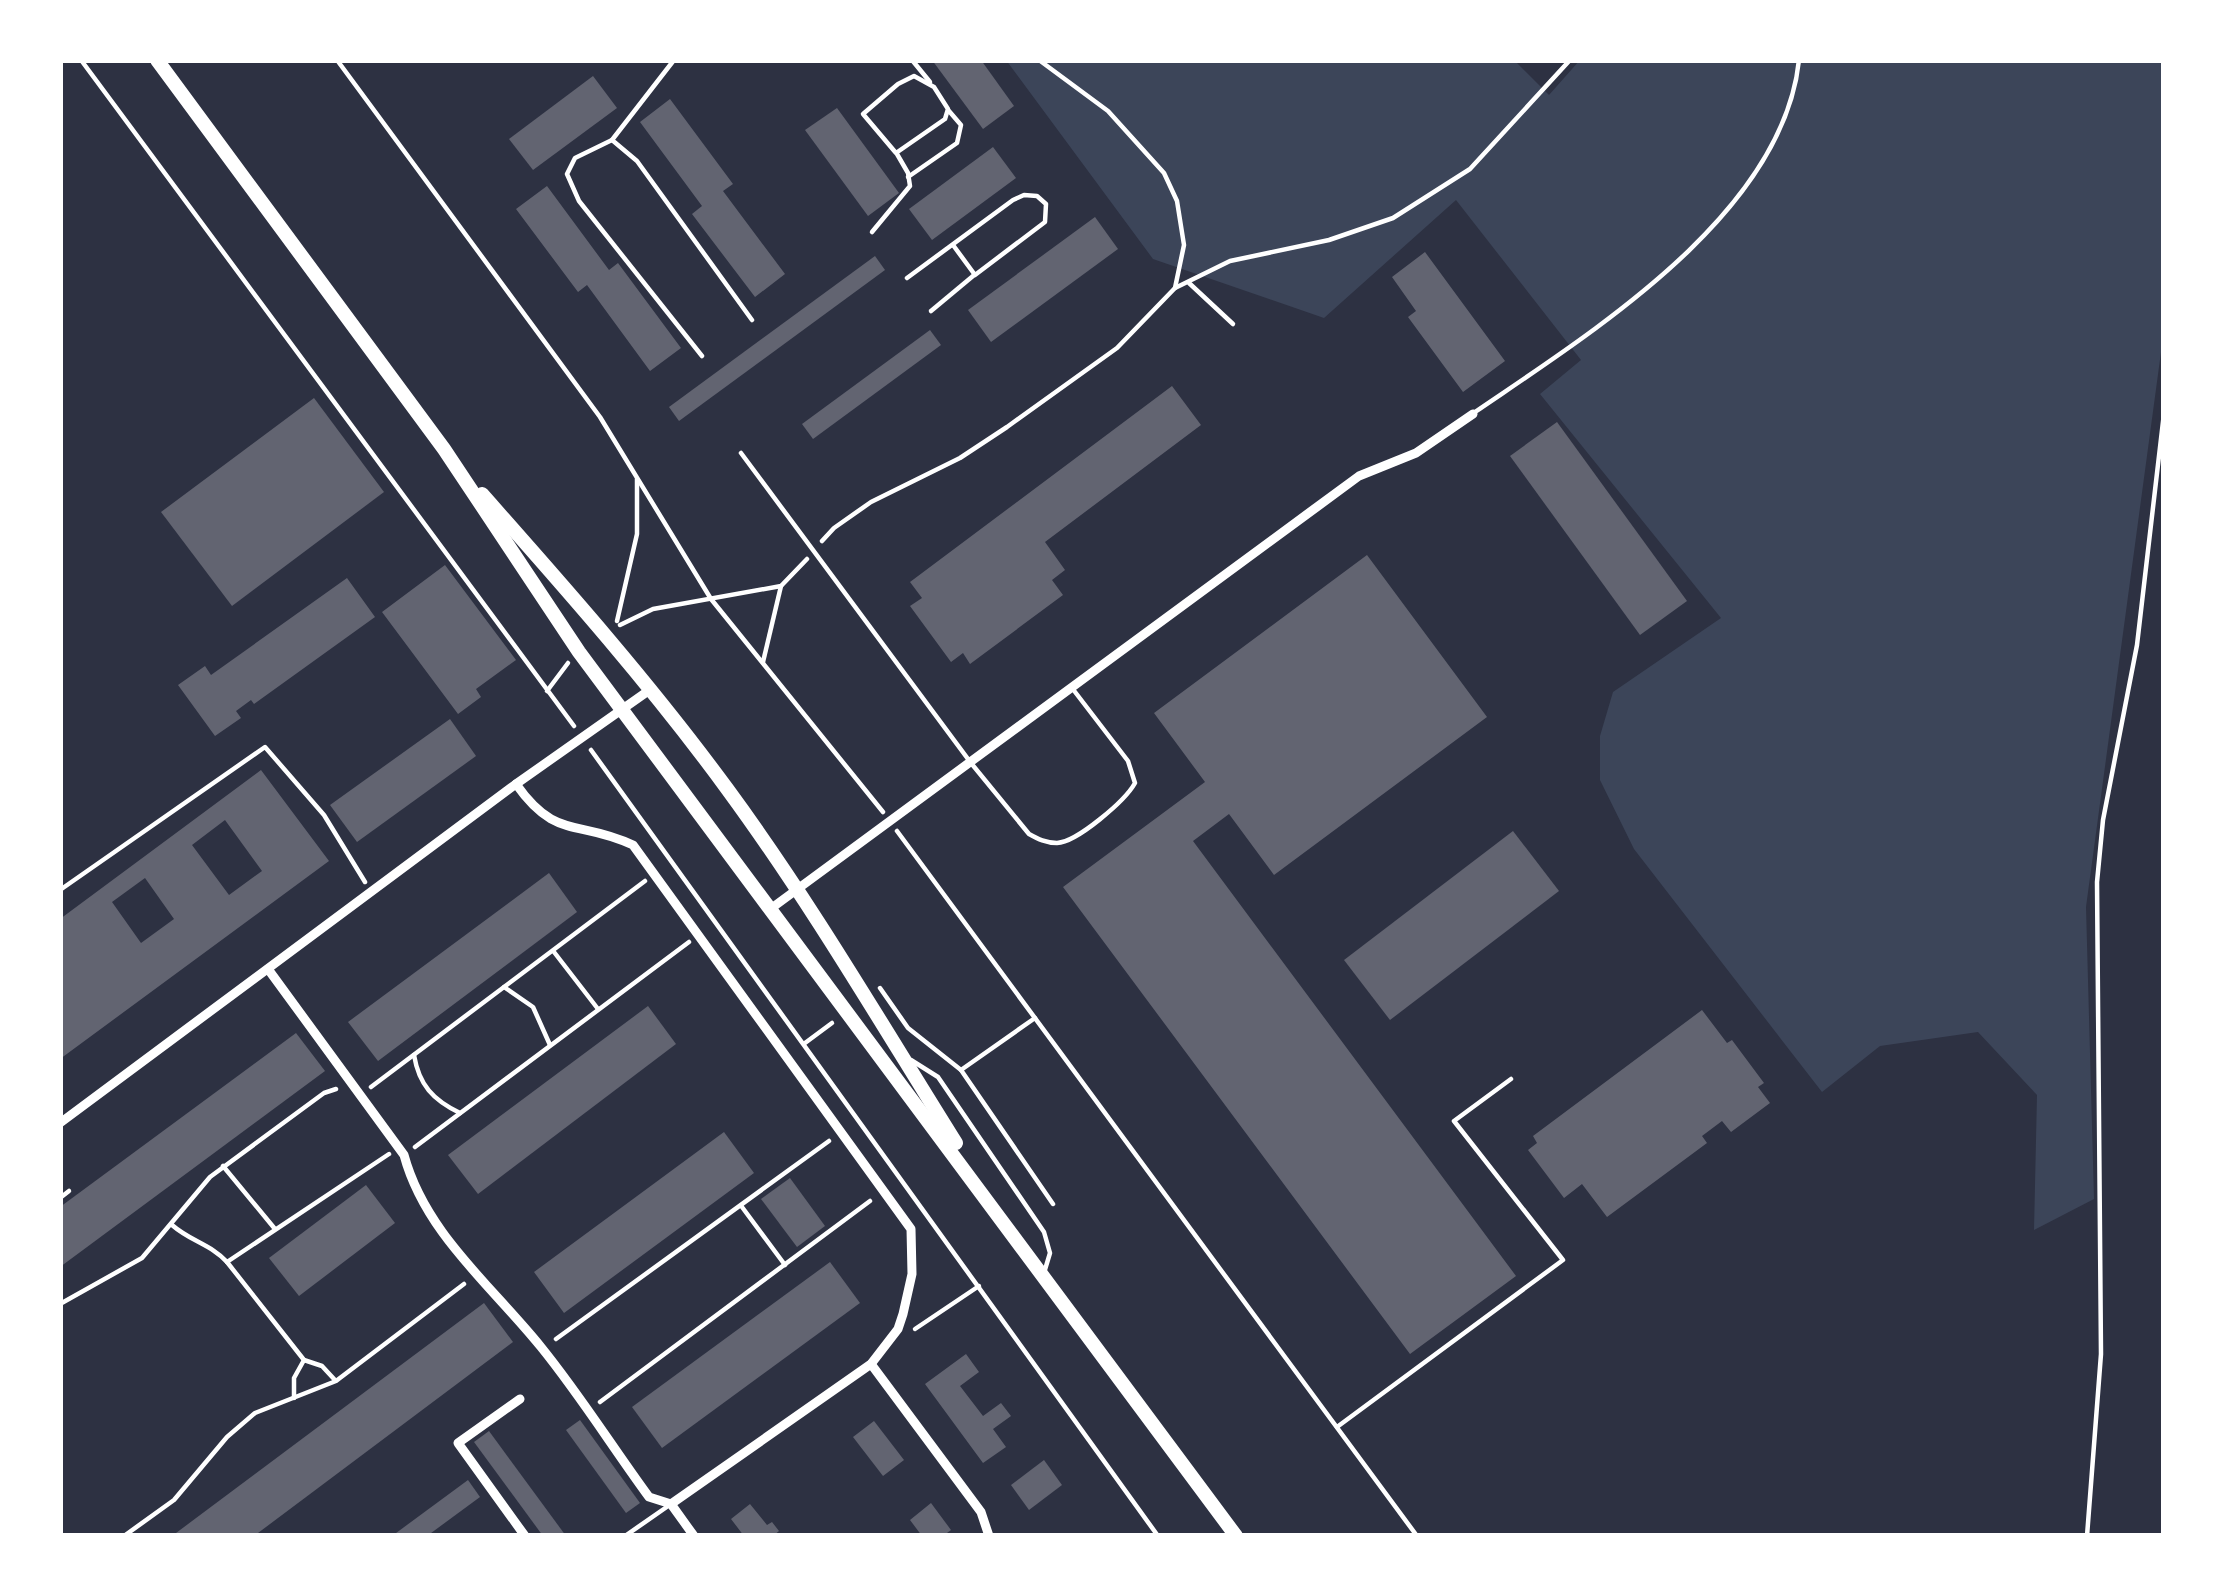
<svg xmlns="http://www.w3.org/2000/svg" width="2224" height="1596" viewBox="0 0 2224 1596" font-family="Karla,sans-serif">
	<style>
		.green { fill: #3c4559 }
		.building { fill: #626471; fill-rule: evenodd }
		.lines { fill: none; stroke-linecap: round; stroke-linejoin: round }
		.path { stroke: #fff; stroke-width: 4.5 }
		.service { stroke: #fff; stroke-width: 4.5 }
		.minor { stroke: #fff; stroke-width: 9 }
		.secondary { stroke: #fff; stroke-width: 14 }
	</style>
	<rect width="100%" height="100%" fill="#2d3142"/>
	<!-- green -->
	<path class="green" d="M1006,60H1514L1549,95L1580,60H2164V330L2086,907L2094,1199L2034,1230L2037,1095L1978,1032L1880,1046L1822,1092L1634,849L1600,780V736L1613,692L1721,618L1540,394L1581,360L1456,200L1324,318L1153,259Z"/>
	<!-- building -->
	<g class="building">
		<path d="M932,60H981L1014,106L983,129Z"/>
		<path d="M593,76L617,108L533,170L509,139Z"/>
		<path d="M670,99L733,184L723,191L785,274L755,297L692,214L702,206L640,122Z"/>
		<path d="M837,108L899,193L868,216L805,130Z"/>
		<path d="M993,147L1016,178L932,240L909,209Z"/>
		<path d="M547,186L609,270L618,263L681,348L650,371L587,285L578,292L516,209Z"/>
		<path d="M1095,217L1118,249L991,342L968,310Z"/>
		<path d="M1425,252L1505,361L1463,392L1408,317L1416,311L1392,277Z"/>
		<path d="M875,256L885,270L679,421L669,407Z"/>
		<path d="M930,330L941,345L813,439L802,424Z"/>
		<path d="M1172,386L1201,425L1045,542L1065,570L1052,580L1063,595L970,664L963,653L951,662L910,606L922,598L910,582Z"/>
		<path d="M314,398L384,492L232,606L161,512Z"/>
		<path d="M1557,422L1687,601L1640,635L1510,456Z"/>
		<path d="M1367,555L1487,717L1274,875L1229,814L1193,841L1516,1276L1410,1354L1063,887L1205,782L1154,713Z"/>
		<path d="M445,565L516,660L476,689L481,697L458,714L382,612Z"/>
		<path d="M347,578L375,617L254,704L251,700L236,711L241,718L215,736L178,685L205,666L211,675Z"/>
		<path d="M450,719L476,756L357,842L330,805Z"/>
		<path d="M261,770L329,861L60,1059V919ZM225,820L262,871L229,895L192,845ZM145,878L174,919L141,943L112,902Z"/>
		<path d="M1513,831L1559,891L1390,1020L1344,960Z"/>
		<path d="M549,873L577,912L378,1061L348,1022Z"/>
		<path d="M648,1006L676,1044L478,1194L448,1155Z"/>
		<path d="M1702,1010L1727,1043L1732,1040L1764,1083L1758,1087L1770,1103L1731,1132L1722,1121L1702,1136L1707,1143L1607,1217L1582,1184L1564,1198L1528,1150L1537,1143L1533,1136Z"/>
		<path d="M296,1033L325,1071L60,1267V1207Z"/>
		<path d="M724,1132L754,1173L564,1313L534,1272Z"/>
		<path d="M790,1178L825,1226L797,1247L761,1199Z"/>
		<path d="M366,1185L395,1223L299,1296L269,1258Z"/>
		<path d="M830,1262L860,1303L662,1448L632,1407Z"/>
		<path d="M484,1303L513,1342L254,1536H172Z"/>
		<path d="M966,1354L979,1372L960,1386L983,1416L1001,1403L1011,1416L993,1429L1006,1447L983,1463L925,1384Z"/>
		<path d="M580,1420L640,1503L626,1513L566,1430Z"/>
		<path d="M874,1421L904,1460L883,1476L853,1437Z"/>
		<path d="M489,1431L566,1536H543L474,1442Z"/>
		<path d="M1044,1460L1062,1485L1029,1510L1011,1485Z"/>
		<path d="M468,1480L480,1497L427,1536H392Z"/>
		<path d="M931,1503L951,1530L943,1536H922L910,1520Z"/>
		<path d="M750,1504L767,1525L772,1522L779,1531L773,1536H744L731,1519Z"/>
	</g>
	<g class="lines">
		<!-- path -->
		<g class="path">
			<path d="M81,60L574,726"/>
			<path d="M337,60L600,417L711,599L883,812"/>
			<path d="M1039,60L1108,111L1164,173L1177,201L1184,245L1175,288"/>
			<path d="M612,140L674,60"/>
			<path d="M1189,283L1233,324"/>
			<path d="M702,356L579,201L567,174L575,158L612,140L637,161L752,320"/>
			<path d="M822,541L834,528L871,502L960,458L1007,427L1117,348L1175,288L1230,261L1329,240L1393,218L1470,169L1570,60"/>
			<path d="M617,621L637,534V479"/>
			<path d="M620,625L653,609L781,586L807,559"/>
			<path d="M763,662L781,586"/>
			<path d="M547,691L568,663"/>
			<path d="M591,750L1158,1536"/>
			<path d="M897,831L1417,1536"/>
			<path d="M60,890L265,747L324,815L365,882"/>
			<path d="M554,952L598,1009"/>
			<path d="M504,987L533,1007L550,1045"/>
			<path d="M880,988L908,1028L961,1070L1035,1018"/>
			<path d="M805,1043L832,1023"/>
			<path d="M414,1055C419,1085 433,1100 460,1113"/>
			<path d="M961,1070L1053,1204"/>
			<path d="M371,1087L645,881"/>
			<path d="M415,1147L689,942"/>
			<path d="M223,1166L275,1229"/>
			<path d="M60,1198L69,1191"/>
			<path d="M742,1207L785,1265"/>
			<path d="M172,1225C190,1241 212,1245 227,1262L389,1154"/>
			<path d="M227,1262L304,1360L322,1366L334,1379"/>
			<path d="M60,1304L142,1258L210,1177L324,1093L336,1089"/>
			<path d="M915,1329L979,1286"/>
			<path d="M556,1339L829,1141"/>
			<path d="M294,1398V1378L304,1360"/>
			<path d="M600,1402L870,1201"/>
			<path d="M1337,1427L1563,1260L1454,1121L1511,1079"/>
			<path d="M124,1536L174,1500L227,1437L255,1413L336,1381L464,1284"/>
			<path d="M2087,1536L2101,1354L2097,882L2103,820L2137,645L2164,413"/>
		</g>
		<!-- service -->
		<g class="service">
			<path d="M912,60L930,82"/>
			<path d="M908,177L957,143L961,125L949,111"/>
			<path d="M872,232L910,186L908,173L897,154L896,153L863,114L898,84L914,76L934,87L948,109L945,119L896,153"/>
			<path d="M907,278L1013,200L1024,195L1037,196L1046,204L1045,222L975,275L953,245"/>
			<path d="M931,311L973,276"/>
			<path d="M1475,412C1592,332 1783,214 1799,60"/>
			<path d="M741,453L971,763L1029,834C1038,839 1046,843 1057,843C1077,842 1125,801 1135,783L1128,761L1072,688"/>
			<path d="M911,1060L938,1077L1044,1232L1050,1253L1044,1273"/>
			<path d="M625,1536L671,1504"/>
		</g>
		<!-- minor -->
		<g class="minor">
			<path d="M516,784C556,841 578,819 633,845L911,1229L912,1274L903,1314L898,1329L871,1364L671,1504L694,1536"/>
			<path d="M769,910L1359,476L1416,453L1473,414"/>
			<path d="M268,969L404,1155C425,1233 492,1286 541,1347C580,1395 613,1448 649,1497L671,1504"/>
			<path d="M60,1123L516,784L651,689"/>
			<path d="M871,1364L981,1512L989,1536"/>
			<path d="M520,1399L458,1443L525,1536"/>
		</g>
		<!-- secondary -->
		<g class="secondary">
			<path d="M157,60L444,449L579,652L1236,1536"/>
			<path d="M482,494C567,590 652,686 728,790C811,903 882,1025 956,1143"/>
		</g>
	</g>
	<!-- border -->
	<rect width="2224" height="1596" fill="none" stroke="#ffffff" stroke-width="126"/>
</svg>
